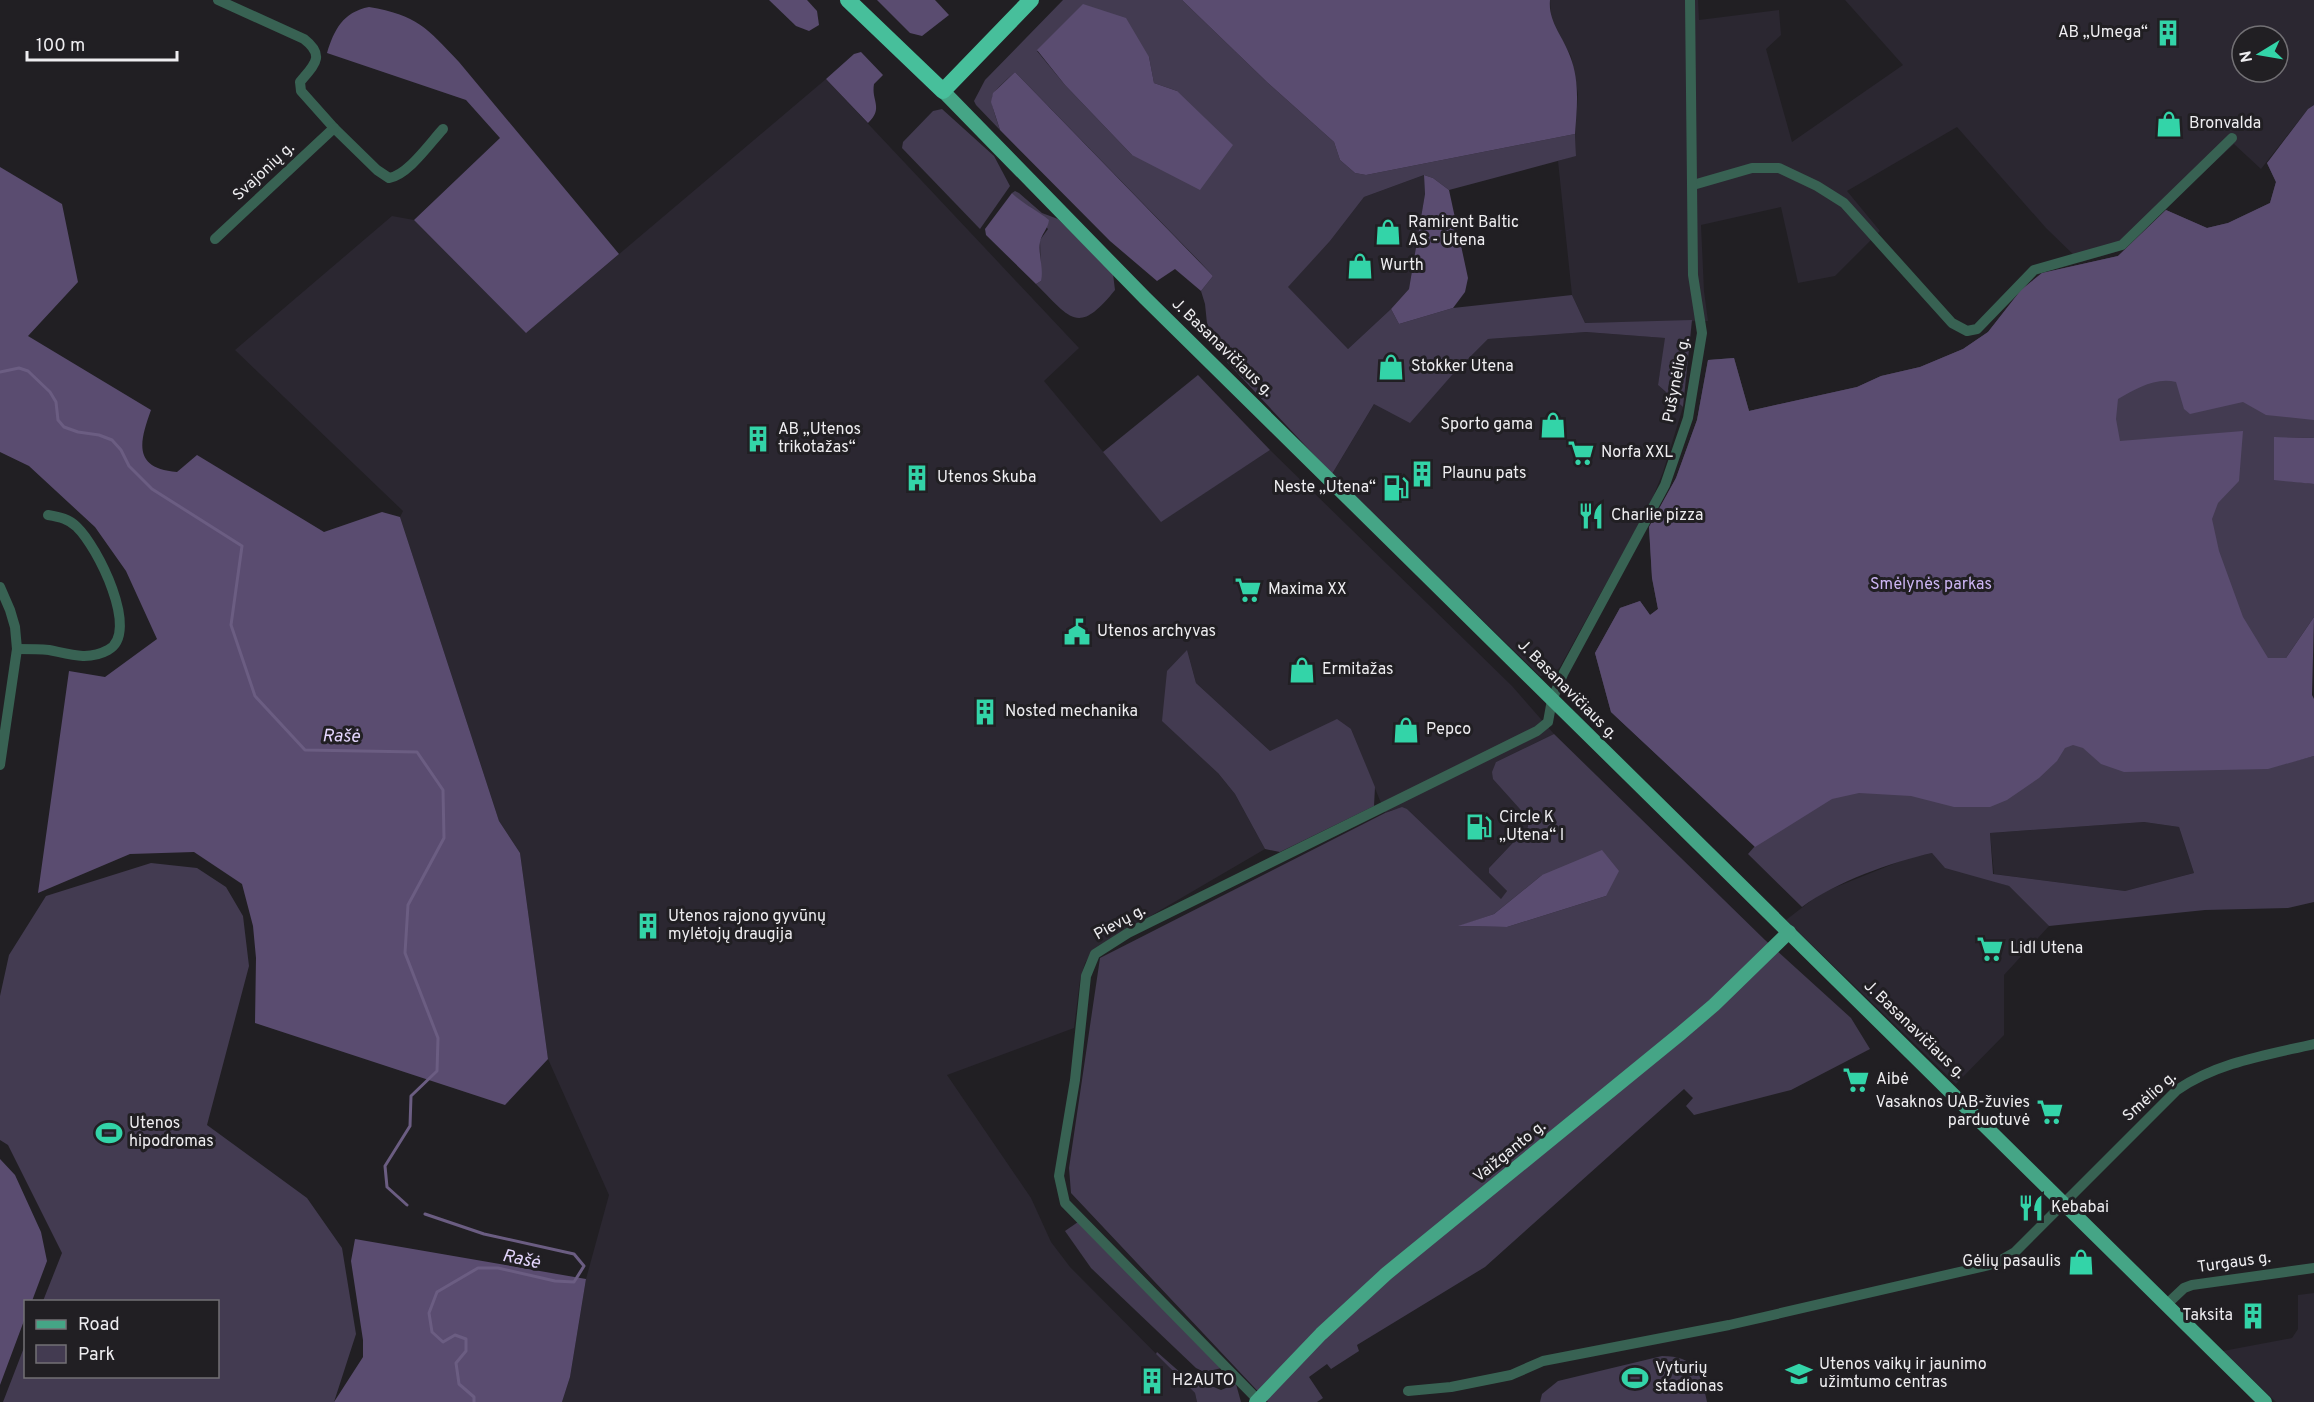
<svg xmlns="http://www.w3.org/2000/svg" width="2314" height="1402" viewBox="0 0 2314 1402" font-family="Overpass,sans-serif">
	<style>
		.built { fill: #2b2731; fill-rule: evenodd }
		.green { fill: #433b51; fill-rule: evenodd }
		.forest { fill: #5a4c70 }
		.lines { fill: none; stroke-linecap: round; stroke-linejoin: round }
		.stream { stroke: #6b5d82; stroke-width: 3 }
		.minor { stroke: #386253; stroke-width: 10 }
		.major { stroke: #45a586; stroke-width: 14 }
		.highway { stroke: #47bf9b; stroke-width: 16 }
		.labels { text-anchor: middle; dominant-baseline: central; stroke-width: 6; stroke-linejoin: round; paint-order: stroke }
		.poi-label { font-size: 16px; fill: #eeedf0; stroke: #211f23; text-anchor: start }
		.street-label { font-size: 16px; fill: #eeedf0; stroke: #211f23 }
		.park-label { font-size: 16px; fill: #ccb5f3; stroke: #211f23 }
		.water-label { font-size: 18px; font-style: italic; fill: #e4d6fd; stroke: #211f23 }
	</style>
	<rect width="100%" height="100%" fill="#211f23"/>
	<!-- built -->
	<g class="built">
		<path d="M1550,0H1698L1699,20L1779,10L1781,35L1766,49L1792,142L1903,65L1845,0H2314V105L2308,109L2261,169L2234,144L2119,251L2081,262L2046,228L1957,127L1847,191L1880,231L1835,276L1798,283L1781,207L1701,225L1704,291L1708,321L1585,323L1572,295L1558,161L1576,155L1575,134L1578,94L1571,56L1551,21ZM2242,36H2278V72H2242Z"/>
		<path d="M826,79L1079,348L1044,381L1161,521L1270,450L1512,686L1554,734L1496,762L1528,818V827L1489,868V873L1507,891L1501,900L1407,809L1392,810L1385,813L1351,729L1285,744L1270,751L1196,683L1187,650L1218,773L1235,794L1265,849L1094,949L1085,963L1080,980L1074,1028L947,1075L1031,1198L1051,1242L1070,1267L1195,1393L1197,1402H562L570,1377L586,1279L609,1195L548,1059L520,853L499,821L400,517L403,511L235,350L392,216L414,220L527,332Z"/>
		<path d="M1424,175L1425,194L1409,289L1391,309L1348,349L1287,287L1330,241L1364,197Z"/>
		<path d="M1586,332L1666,338L1658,385L1683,407L1663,472L1651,502L1560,667L1553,674L1540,676L1332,474L1374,404L1452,375L1488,339Z"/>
		<path d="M2144,822L2179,827L2194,873L2125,891L1994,874L1990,833Z"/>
		<path d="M1932,853L1984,878L2009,886L2049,926L2004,975V1035L1956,1084L1786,920L1821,893L1908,858Z"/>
		<path d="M2314,1293V1402H2276L2223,1351L2292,1338L2298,1329V1295Z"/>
	</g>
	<!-- green -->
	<g class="green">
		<path d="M1063,0H1182L1268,83L1334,142L1340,160L1355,173L1366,175L1575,134L1576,156L1449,190L1433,178L1424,175L1364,197L1330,241L1288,287L1348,349L1391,309L1399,324L1453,308L1572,295L1585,323L1692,320L1683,407L1658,385L1665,338L1586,332L1488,339L1452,375L1410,423L1374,404L1332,474L1209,343L1205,304L1201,291L1213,276L1200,262L1015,72C987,98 988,93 1000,130L976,105L974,101L985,80ZM1037,51L1149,57L1154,83L1177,91L1132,155L1065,85Z"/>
		<path d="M942,109L994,156L1010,186L980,229L902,148L903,142L933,111Z"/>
		<path d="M2314,122V438L2274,437V479L2314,484V617L2286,658H2268V768L2314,756V902L2288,908L2205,910L2049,926L2009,886L1945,868L1932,853C1891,862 1836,882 1802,907L1748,854L1755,846L1611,712L1595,653L1620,608L1640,601L1650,615L1658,609L1652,578L1649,527L1676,478L1697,420L1708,360L1734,358L1749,411L1857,387L1881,376L1920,367L1963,349L1988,332L2021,290L2042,273L2118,256L2166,210L2207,228L2228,223L2270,203L2276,182L2267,163ZM2144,822L2179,827L2194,873L2125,891L1993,874L1990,833Z"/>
		<path d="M1015,191L1019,193L1042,213L1058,219L1113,274L1115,290C1078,336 1071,319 1036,284L1041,281L1040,240L1048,229L1012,193Z"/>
		<path d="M1198,375L1270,450L1161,522L1103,452Z"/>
		<path d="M1187,650L1196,683L1270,751L1337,719L1351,729L1375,787L1374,806L1280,852L1265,849L1235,794L1218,773L1162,721L1167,671Z"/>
		<path d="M1554,734L1765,940L1851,1018L1870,1049L1791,1090L1694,1115L1686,1106L1693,1098L1684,1089L1485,1267L1357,1345L1359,1351L1331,1369L1327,1364L1309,1377L1323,1398L1317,1402H1268L1071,1193L1069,1168L1100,958L1385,813L1402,807L1407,809L1501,899L1507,891L1489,873V868L1528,827V818L1493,779L1492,772L1496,762ZM1542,875L1606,896L1507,927L1460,926L1494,914Z"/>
		<path d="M151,863L197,868L226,887L243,916L249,966L207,1125L307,1198L342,1248L356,1334L334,1402H3L25,1345L26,1376H218V1302L43,1301L62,1253L8,1145L0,1140V996L9,955L46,896Z"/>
		<path d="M1078,1222L1222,1368L1204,1372L1196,1368L1091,1268L1065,1231Z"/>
		<path d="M1157,1352L1182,1374L1221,1390L1236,1384L1241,1402H1197L1195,1393L1156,1354Z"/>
		<path d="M1662,1356C1695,1356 1701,1373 1707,1402H1540L1542,1394L1558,1381Z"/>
	</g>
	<!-- forest -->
	<g class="forest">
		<path d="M769,0H807L817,11L819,25L809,31L796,26Z"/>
		<path d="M877,0H935L949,15L922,36L910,33Z"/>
		<path d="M1182,0H1550C1548,22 1563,36 1570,56C1580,81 1577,108 1575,134L1366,175L1355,173L1340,160L1334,142L1268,83Z"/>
		<path d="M1083,4L1126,18L1149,57L1154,83L1177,91L1233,145L1200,190L1132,155L1065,85L1037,50Z"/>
		<path d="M369,7C417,15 427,28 459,62L619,254L526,333L414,220L500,138L466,100L327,53C334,30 343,12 369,7Z"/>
		<path d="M861,52L883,75L874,84C871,101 884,108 868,123L826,79L854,54Z"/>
		<path d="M1015,72L1213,276L1201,291L1175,269L1157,281L1110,241L1000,130L991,102L993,93Z"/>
		<path d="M2314,105V420L2266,415L2243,402L2190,414L2184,409L2176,382C2155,377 2136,389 2118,399L2116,419L2120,441L2243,431L2239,481L2218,503L2212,519L2219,551L2243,617L2268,658H2286L2314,617L2312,695L2314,699V756L2268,769L2124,772L2101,764L2083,748L2073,745L2065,748L2057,761L2039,778L2007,800L1990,807H1954L1911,796L1859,793L1832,799L1755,847L1611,712L1595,653L1620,608L1640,601L1650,615L1658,609L1652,578L1649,527L1676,478L1697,420L1708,360L1734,358L1749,411L1857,387L1881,376L1920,367L1963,349L1988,332L2021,290L2042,273L2118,256L2166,210L2207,228L2228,223L2270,203L2276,182L2267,163L2308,109Z"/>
		<path d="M0,167L62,204L78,282L28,336L151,410C139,443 133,468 177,472L197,455L324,532L382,512L400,517L499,821L520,853L548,1059L505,1105L255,1023L256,958L253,926L242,884L194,852L130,854L38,893L69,671L105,677L157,639L126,571L95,527L29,466L0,452Z"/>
		<path d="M1424,175L1433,178L1449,190L1468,278L1465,292L1453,308L1399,324L1391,309L1409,289L1425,194Z"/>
		<path d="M1012,193C1024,205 1037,210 1049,220C1048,229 1041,235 1040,242C1038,255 1044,268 1041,281L1036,284L986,235L985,229Z"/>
		<path d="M2274,437L2314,438V484L2274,480Z"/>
		<path d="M1602,850L1619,871L1606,896L1507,927L1458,926L1494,914L1542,875Z"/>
		<path d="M0,1159L15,1175L41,1232L47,1261L32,1301L26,1302L25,1318L0,1385Z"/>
		<path d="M355,1239L586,1279L570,1377L562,1402H334L363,1357V1340L351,1261Z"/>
	</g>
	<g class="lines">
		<!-- stream -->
		<g class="stream">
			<path d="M0,372L19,368L28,371L50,392L56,402L58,420L64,427L78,432L99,435L112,440L121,450L129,466L152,489L242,546L231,625L255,696L305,750L417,752L443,790L444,838L408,905L405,953L438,1038L437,1071L411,1096L410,1126L385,1166L387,1187L407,1205"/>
			<path d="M425,1214L484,1234L574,1254L584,1266L574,1282L555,1281L498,1268H478L437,1292L429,1313L432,1332L443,1342L455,1335L466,1339V1351L456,1363L459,1384L474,1397V1402"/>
		</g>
		<!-- minor -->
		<g class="minor">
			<path d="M218,0L304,39C326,56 314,65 300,82L301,91L334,128L377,170L389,178C408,175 430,143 443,129"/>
			<path d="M1693,185L1752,168H1779L1817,186L1844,203L1952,323L1967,331L1977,329L2034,270L2122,245L2232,138"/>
			<path d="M215,239L334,128"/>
			<path d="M0,587L10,610L15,627L17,649L0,765"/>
			<path d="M17,649C27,649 39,649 49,650C69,654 88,661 108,650C141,633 97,546 77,527C69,519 60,517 48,515"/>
			<path d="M2166,1305L2184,1288L2192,1285L2314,1268"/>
			<path d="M1408,1391L1451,1387L1511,1375L1543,1361L1729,1325L1994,1264L2015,1252L2177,1090C2218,1062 2267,1055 2314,1044"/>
			<path d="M1260,1402L1065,1203L1059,1176L1075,1080L1086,976L1095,954L1128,933L1537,731L1548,722L1552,700L1563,674L1665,485L1688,418L1702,333L1693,275L1690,0"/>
		</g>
		<!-- major -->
		<g class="major">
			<path d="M943,91L1145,298L2265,1402"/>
			<path d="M1256,1402L1321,1334L1386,1274L1680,1034L1714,1005L1789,932"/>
		</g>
		<!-- highway -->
		<path class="highway" d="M848,0L943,91L1031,0"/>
	</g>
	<!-- icons -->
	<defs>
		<g id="building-bare" transform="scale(2.07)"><path d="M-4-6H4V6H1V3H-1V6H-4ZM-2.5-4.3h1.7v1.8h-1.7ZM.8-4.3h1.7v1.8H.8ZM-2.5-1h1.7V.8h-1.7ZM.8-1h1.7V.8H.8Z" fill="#33d4a8" stroke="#211f23" stroke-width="2.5" paint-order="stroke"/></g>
		<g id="shop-bare" transform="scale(2.07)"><path d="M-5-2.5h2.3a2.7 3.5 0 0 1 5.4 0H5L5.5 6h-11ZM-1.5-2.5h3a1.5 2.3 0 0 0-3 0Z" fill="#33d4a8" stroke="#211f23" stroke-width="2.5" paint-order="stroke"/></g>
		<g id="supermarket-bare" transform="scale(2.07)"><path d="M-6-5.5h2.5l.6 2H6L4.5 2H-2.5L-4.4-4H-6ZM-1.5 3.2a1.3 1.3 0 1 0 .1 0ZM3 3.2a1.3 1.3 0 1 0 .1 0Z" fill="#33d4a8" stroke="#211f23" stroke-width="2.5" paint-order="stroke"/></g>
		<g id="fuel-bare" transform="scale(2.07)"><path d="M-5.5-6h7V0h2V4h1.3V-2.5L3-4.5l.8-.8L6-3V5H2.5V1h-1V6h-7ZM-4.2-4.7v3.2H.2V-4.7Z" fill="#33d4a8" stroke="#211f23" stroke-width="2.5" paint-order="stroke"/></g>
		<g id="restaurant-bare" transform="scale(2.07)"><path d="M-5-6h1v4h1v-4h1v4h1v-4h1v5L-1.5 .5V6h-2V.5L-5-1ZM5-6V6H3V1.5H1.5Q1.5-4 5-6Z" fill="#33d4a8" stroke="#211f23" stroke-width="2.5" paint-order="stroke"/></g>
		<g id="civic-bare" transform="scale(2.07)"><path d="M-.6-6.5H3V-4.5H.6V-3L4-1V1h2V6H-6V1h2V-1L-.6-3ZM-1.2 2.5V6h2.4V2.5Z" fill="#33d4a8" stroke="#211f23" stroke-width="2.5" paint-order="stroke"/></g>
		<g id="stadium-bare" transform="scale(2.07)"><path d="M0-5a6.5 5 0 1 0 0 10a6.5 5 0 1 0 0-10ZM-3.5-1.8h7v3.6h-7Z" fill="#33d4a8" stroke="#211f23" stroke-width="2.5" paint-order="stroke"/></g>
		<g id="school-bare" transform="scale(2.07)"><path d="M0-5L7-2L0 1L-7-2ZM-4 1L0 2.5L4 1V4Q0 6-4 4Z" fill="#33d4a8" stroke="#211f23" stroke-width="2.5" paint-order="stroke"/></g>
	</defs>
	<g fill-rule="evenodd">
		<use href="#building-bare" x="2168" y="33"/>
		<use href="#shop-bare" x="2169" y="124"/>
		<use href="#shop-bare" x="1388" y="232"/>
		<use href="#shop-bare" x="1360" y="266"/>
		<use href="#shop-bare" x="1391" y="367"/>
		<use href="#shop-bare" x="1553" y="425"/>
		<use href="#building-bare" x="758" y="439"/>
		<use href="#supermarket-bare" x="1581" y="453"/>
		<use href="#building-bare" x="1422" y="474"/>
		<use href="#building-bare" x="917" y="478"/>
		<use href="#fuel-bare" x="1396" y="488"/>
		<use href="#restaurant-bare" x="1591" y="516"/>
		<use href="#supermarket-bare" x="1248" y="590"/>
		<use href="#civic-bare" x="1077" y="632"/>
		<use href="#shop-bare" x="1302" y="670"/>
		<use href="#building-bare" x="985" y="712"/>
		<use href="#shop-bare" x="1406" y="730"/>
		<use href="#fuel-bare" x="1479" y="827"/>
		<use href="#building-bare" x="648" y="926"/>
		<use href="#supermarket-bare" x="1990" y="949"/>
		<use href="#supermarket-bare" x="1856" y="1080"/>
		<use href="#supermarket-bare" x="2050" y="1112"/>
		<use href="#stadium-bare" x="109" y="1133"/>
		<use href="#restaurant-bare" x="2031" y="1208"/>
		<use href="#shop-bare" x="2081" y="1262"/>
		<use href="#building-bare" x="2253" y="1316"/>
		<use href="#school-bare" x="1799" y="1374"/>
		<use href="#stadium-bare" x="1635" y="1378"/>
		<use href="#building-bare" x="1152" y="1381"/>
	</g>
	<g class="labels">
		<!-- poi labels -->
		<g class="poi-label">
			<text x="2148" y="33" text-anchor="end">AB „Umega“</text>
			<text x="2189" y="124">Bronvalda</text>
			<text x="1408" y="223">Ramirent Baltic<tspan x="1408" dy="18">AS - Utena</tspan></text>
			<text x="1380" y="266">Wurth</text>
			<text x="1411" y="367">Stokker Utena</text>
			<text x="1533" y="425" text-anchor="end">Sporto gama</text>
			<text x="778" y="430">AB „Utenos<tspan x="778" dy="18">trikotažas“</tspan></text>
			<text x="1601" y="453">Norfa XXL</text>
			<text x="1442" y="474">Plaunu pats</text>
			<text x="937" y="478">Utenos Skuba</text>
			<text x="1376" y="488" text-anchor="end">Neste „Utena“</text>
			<text x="1611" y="516">Charlie pizza</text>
			<text x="1268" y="590">Maxima XX</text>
			<text x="1097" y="632">Utenos archyvas</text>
			<text x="1322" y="670">Ermitažas</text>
			<text x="1005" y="712">Nosted mechanika</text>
			<text x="1426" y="730">Pepco</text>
			<text x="1499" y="818">Circle K<tspan x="1499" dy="18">„Utena“ I</tspan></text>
			<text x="668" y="917">Utenos rajono gyvūnų<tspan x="668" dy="18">mylėtojų draugija</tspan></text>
			<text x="2010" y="949">Lidl Utena</text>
			<text x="1876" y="1080">Aibė</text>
			<text x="2030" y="1103" text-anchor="end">Vasaknos UAB-žuvies<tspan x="2030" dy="18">parduotuvė</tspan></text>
			<text x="129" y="1124">Utenos<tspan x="129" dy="18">hipodromas</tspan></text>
			<text x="2051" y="1208">Kebabai</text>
			<text x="2061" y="1262" text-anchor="end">Gėlių pasaulis</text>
			<text x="2233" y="1316" text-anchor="end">Taksita</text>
			<text x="1819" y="1365">Utenos vaikų ir jaunimo<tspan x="1819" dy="18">užimtumo centras</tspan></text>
			<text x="1655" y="1369">Vyturių<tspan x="1655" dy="18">stadionas</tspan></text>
			<text x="1172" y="1381">H2AUTO</text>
		</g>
		<!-- street labels -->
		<g class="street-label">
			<text transform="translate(264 172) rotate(-43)">Svajonių g.</text>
			<text transform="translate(1222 348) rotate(44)">J. Basanavičiaus g.</text>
			<text transform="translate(1677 380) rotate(-79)">Pušynėlio g.</text>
			<text transform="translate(1567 690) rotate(45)">J. Basanavičiaus g.</text>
			<text transform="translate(1120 923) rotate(-29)">Pievų g.</text>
			<text transform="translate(1914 1030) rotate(44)">J. Basanavičiaus g.</text>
			<text transform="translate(2150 1097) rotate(-42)">Smėlio g.</text>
			<text transform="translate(1510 1152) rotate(-39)">Vaižganto g.</text>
			<text transform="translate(2234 1263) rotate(-8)">Turgaus g.</text>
		</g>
		<!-- park labels -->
		<g class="park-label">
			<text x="1931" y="585">Smėlynės parkas</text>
		</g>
		<!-- water labels -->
		<g class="water-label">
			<text transform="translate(341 737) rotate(1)">Rašė</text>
			<text transform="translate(521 1260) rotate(12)">Rašė</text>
		</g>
	</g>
	<!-- legend -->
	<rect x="24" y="1300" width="195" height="78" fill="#211f23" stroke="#737175" stroke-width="1.5"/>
	<rect x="36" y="1320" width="30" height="9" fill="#45a586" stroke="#737175" stroke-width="1.5"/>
	<text x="78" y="1330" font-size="18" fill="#eeedf0">Road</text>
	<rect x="36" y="1345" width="30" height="18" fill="#433b51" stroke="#737175" stroke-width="1.5"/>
	<text x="78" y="1360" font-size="18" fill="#eeedf0">Park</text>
	<!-- north arrow -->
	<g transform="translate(2260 54) rotate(259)"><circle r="28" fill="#211f23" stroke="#737175" stroke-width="1.5"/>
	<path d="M0-4.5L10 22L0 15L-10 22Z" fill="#33d4a8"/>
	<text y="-9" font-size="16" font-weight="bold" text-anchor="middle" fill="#eeedf0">N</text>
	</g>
	<!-- scale -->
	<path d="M27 51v9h150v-9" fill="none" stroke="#eeedf0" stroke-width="3"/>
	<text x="36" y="51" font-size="18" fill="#eeedf0" stroke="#211f23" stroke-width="4.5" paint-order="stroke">100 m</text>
</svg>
